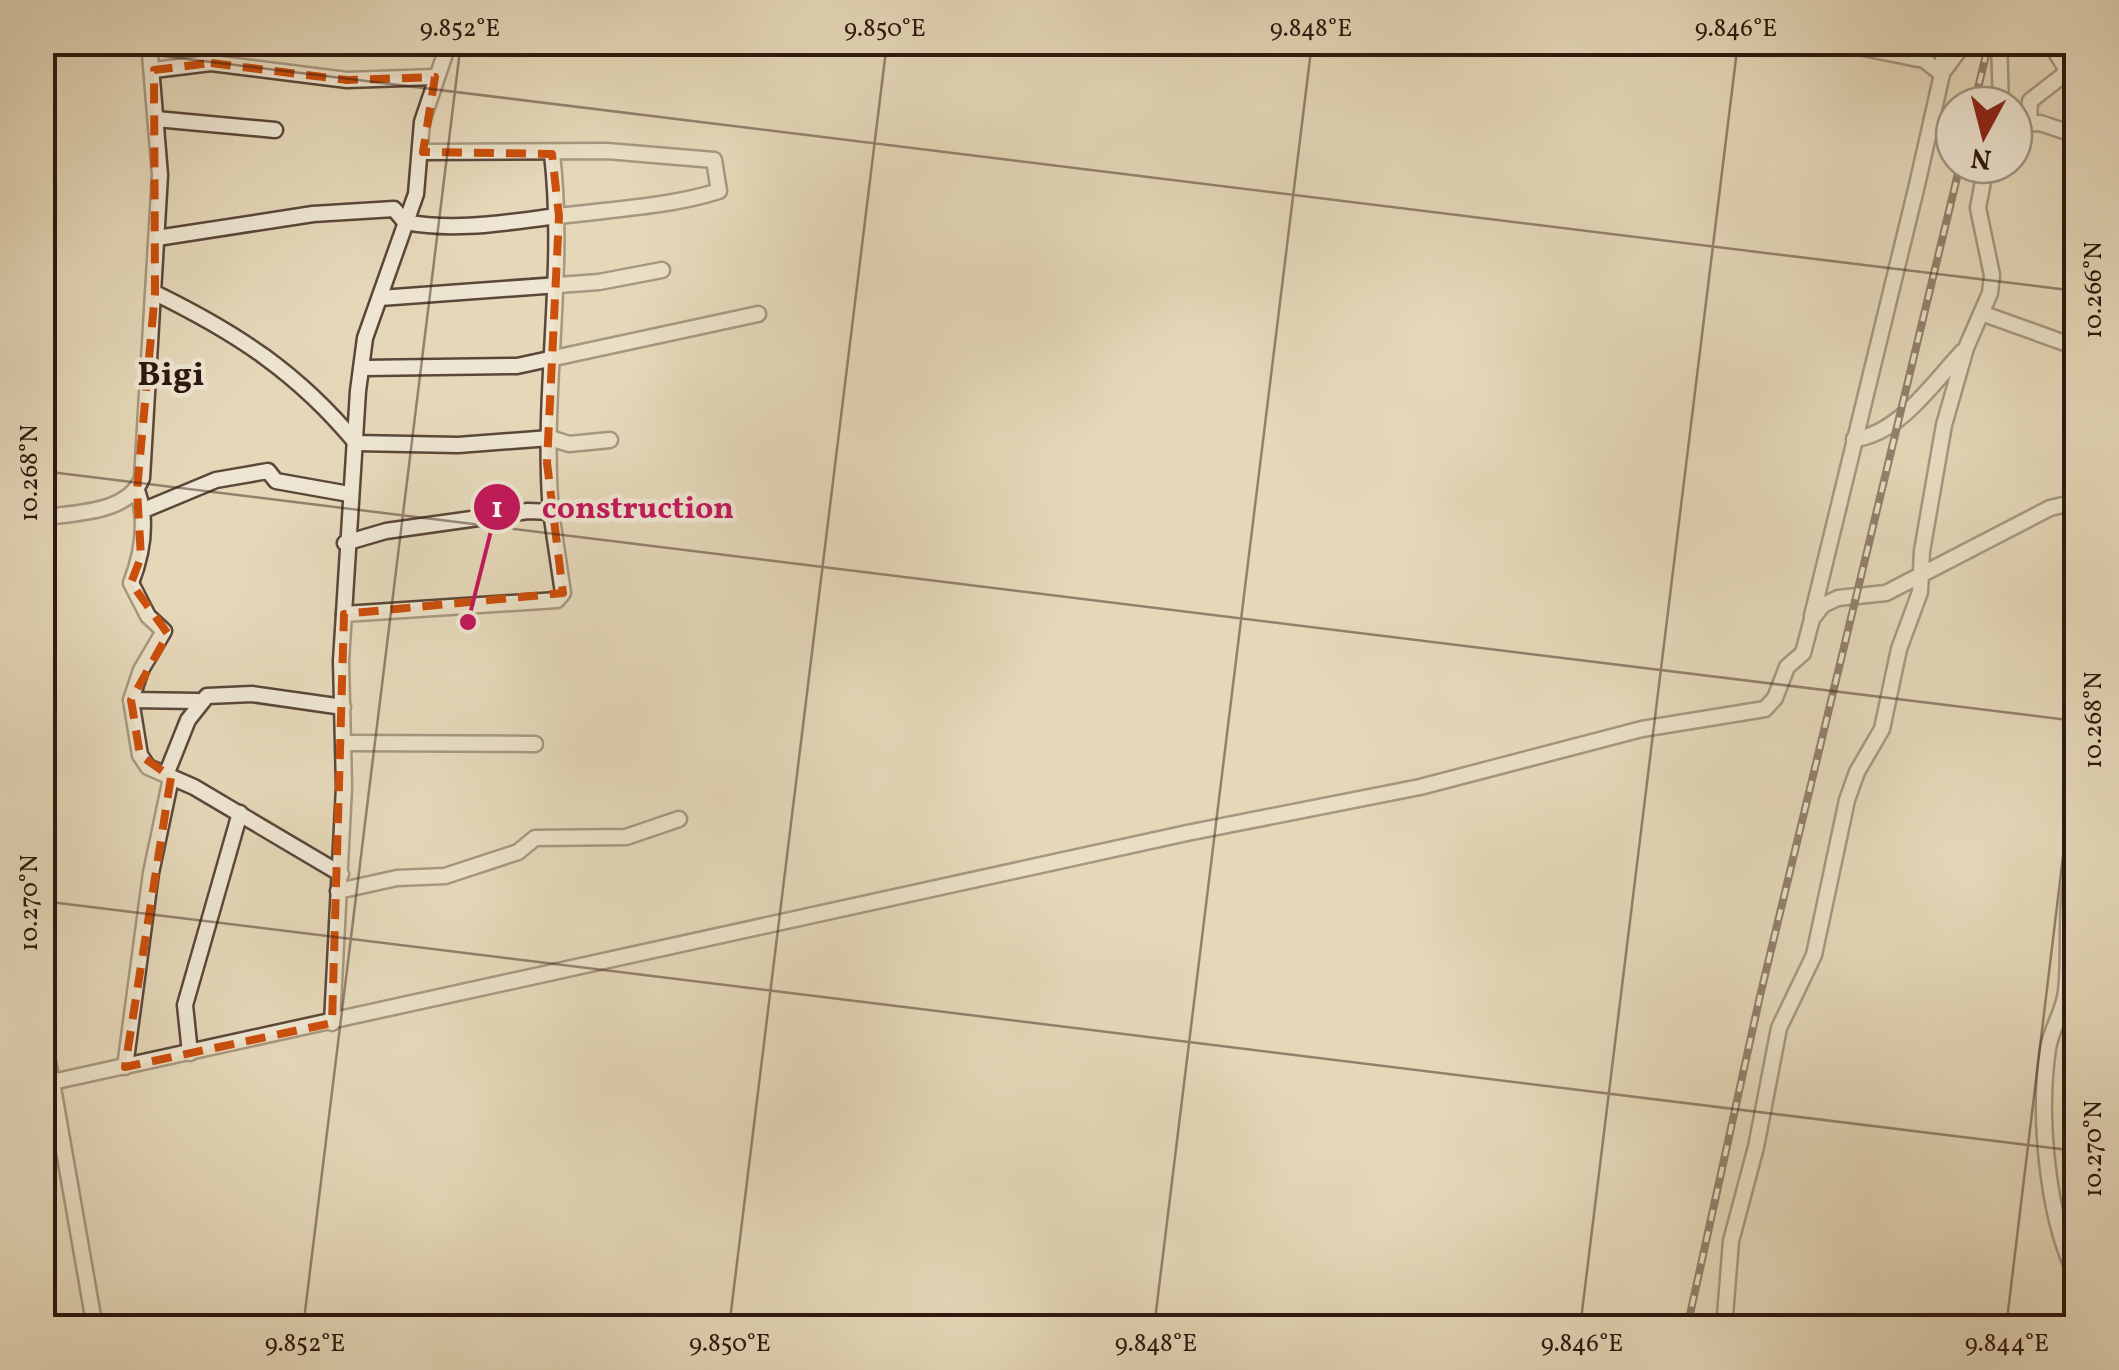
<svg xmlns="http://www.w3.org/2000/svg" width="2119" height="1370" viewBox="0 0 2119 1370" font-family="Vollkorn,serif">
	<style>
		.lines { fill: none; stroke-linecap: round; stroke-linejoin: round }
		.minor-casing { stroke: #5b473a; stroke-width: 19 }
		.minor { stroke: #eee6d2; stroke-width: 14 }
		.rail-casing { stroke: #2d170f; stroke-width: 8 }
		.rail { stroke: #eee6d2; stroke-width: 4; stroke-dasharray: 11; stroke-linecap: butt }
		.marked { fill: none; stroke: #cc4f0c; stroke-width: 8; stroke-dasharray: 20 12; stroke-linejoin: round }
		.ticks { fill: none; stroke: #2d170f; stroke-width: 2.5; stroke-opacity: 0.45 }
		.labels { text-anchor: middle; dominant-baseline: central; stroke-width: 9; stroke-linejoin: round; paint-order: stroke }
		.quarter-label { font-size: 35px; font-weight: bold; fill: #2d170f; stroke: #eee6d2 }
		.leader { fill: none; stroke: #c2185b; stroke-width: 4 }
		.callout-dot { fill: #c2185b; stroke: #eee6d2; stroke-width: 4 }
		.mark-label { font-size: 30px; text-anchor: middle; font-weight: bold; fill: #fff }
		.callout-label { font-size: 32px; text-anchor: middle; font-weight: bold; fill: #c2185b; stroke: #eee6d2; stroke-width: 9; stroke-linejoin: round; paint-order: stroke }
		.neatline { fill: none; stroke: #2d170f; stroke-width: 4 }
		.ticks-label { font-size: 25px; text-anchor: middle; fill: #2d170f }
	</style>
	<rect width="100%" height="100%" fill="#e5d8b9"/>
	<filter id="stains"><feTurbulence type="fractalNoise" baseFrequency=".002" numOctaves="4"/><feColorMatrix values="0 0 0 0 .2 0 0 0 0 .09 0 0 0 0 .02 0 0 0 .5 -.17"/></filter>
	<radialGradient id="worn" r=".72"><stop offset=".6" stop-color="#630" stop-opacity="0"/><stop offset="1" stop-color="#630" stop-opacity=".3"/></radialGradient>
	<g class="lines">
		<!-- minor casing -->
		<g class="minor-casing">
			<g id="minor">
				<path d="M1834,42L1918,59"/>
				<path d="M1901,42L1942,74"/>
				<path d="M1999,42L2001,105"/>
				<path d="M2050,42L2076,86"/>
				<path d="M1945,69L1965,42"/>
				<path d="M154,70L211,63L347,80L435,77"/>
				<path d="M156,119L275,130"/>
				<path d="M2029,122L2030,101L2066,73"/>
				<path d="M2014,124L2040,123L2076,135"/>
				<path d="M157,238L313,214L394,209L405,222C457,232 507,222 559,216C613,209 668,207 719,191L714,160L607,151L423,152"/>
				<path d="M155,293C237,333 298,373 356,443L458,445L550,438L569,444L610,440"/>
				<path d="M380,298L599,282L662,270"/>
				<path d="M1984,314L2076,347"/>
				<path d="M363,368L517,366L758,314"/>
				<path d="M1854,439C1898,435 1934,382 1962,352"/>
				<path d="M137,490C148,521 143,552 131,583L148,616L164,631L141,670L131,700L140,755L148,767L194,787L341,874"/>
				<path d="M144,510L216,480L268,471L276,481L349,494"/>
				<path d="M551,512C541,393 566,274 552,154"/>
				<path d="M42,518C75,512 128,514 142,478L160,175L149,42"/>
				<path d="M344,614L557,600L563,593L551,512L528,511L386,531L345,543"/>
				<path d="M1812,616L1917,185L1942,74L1944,42"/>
				<path d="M131,700L198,701"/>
				<path d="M344,743L535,744"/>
				<path d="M166,775L188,720L207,696L252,694L343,707"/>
				<path d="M2076,861C2063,904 2071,946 2066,991C2064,1012 2051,1028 2048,1049C2038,1115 2047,1216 2076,1275"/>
				<path d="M338,891L397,878L445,876L518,852L535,838L626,837L679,819"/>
				<path d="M332,1023L344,787L341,661L358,391L365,338L416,194L422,122L449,42"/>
				<path d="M42,1031L52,1082"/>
				<path d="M190,1053L185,1005L240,813"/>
				<path d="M125,1067L151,873L171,778"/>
				<path d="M54,1328L94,1323"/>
				<path d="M95,1328L52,1082L1187,833L1420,787L1642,729L1765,709L1775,698L1787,667L1803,653L1812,619L1823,605L1838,598L1886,593L2050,508L2076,502"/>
				<path d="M1724,1328L1731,1241L1756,1147L1779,1028L1814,955L1847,800L1857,772L1882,729L1899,649L1920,592L1922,551L1944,425L1966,348L1990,293L1992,275L1978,208L1986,165"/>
			</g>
		</g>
		<!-- minor -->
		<use href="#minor" class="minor"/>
		<!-- rail casing -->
		<g class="rail-casing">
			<g id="rail">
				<path d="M1974,105L1989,42"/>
				<path d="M1687,1328L1760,996L1960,165"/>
			</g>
		</g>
		<!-- rail -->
		<use href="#rail" class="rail"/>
	</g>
	<!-- marked area -->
	<path d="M0 0H2119V1370H0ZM211,63L347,80L435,77L423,152L552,154L559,216L547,463L563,593L344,614L332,1023L125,1067L171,777L140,755L131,700L168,634L131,583L141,557L137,490L155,293L154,70Z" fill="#e5d8b9" fill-opacity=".55" fill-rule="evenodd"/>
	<path class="marked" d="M211,63L347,80L435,77L423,152L552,154L559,216L547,463L563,593L344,614L332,1023L125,1067L171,777L140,755L131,700L168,634L131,583L141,557L137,490L155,293L154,70Z"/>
	<!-- ticks -->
	<path class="ticks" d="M49,42L2076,291M42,471L2076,721M42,901L2076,1151M303,1328L461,42M729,1328L887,42M1154,1328L1312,42M1580,1328L1738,42M2006,1328L2076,749"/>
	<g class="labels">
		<!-- quarter labels -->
		<g class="quarter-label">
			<text x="171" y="376">Bigi</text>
		</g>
	</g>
	<!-- callouts -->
	<path class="leader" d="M468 622L497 507"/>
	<g class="callout-dot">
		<circle cx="468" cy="622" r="10"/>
		<circle cx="497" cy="507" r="25"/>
	</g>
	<g class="mark-label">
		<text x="497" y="517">1</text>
	</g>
	<g class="callout-label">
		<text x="638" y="518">construction</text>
	</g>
	<!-- margin -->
	<rect width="2119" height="1370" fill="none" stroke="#e5d8b9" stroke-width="110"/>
	<!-- north arrow -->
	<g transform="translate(1984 135) rotate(187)"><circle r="48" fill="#eee6d2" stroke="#a19384" stroke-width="2.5"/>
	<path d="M0-8L18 38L0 25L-18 38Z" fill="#8f2418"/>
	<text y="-15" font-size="28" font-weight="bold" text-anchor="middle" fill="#2d170f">N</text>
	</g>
	<rect x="55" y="55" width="2009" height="1260" class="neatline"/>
	<g class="ticks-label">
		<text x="460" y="36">9.852°E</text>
		<text x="885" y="36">9.850°E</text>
		<text x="1311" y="36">9.848°E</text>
		<text x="1736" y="36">9.846°E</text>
		<text transform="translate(2092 290) rotate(-90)" y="9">10.266°N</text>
		<text transform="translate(28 473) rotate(-90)" y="9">10.268°N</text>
		<text transform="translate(2092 720) rotate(-90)" y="9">10.268°N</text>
		<text transform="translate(28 903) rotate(-90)" y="9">10.270°N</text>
		<text transform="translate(2092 1149) rotate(-90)" y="9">10.270°N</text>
		<text x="305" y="1351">9.852°E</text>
		<text x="730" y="1351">9.850°E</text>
		<text x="1156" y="1351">9.848°E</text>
		<text x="1582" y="1351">9.846°E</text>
		<text x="2007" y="1351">9.844°E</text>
	</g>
	<rect width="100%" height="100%" filter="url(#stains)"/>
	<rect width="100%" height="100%" fill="url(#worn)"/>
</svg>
